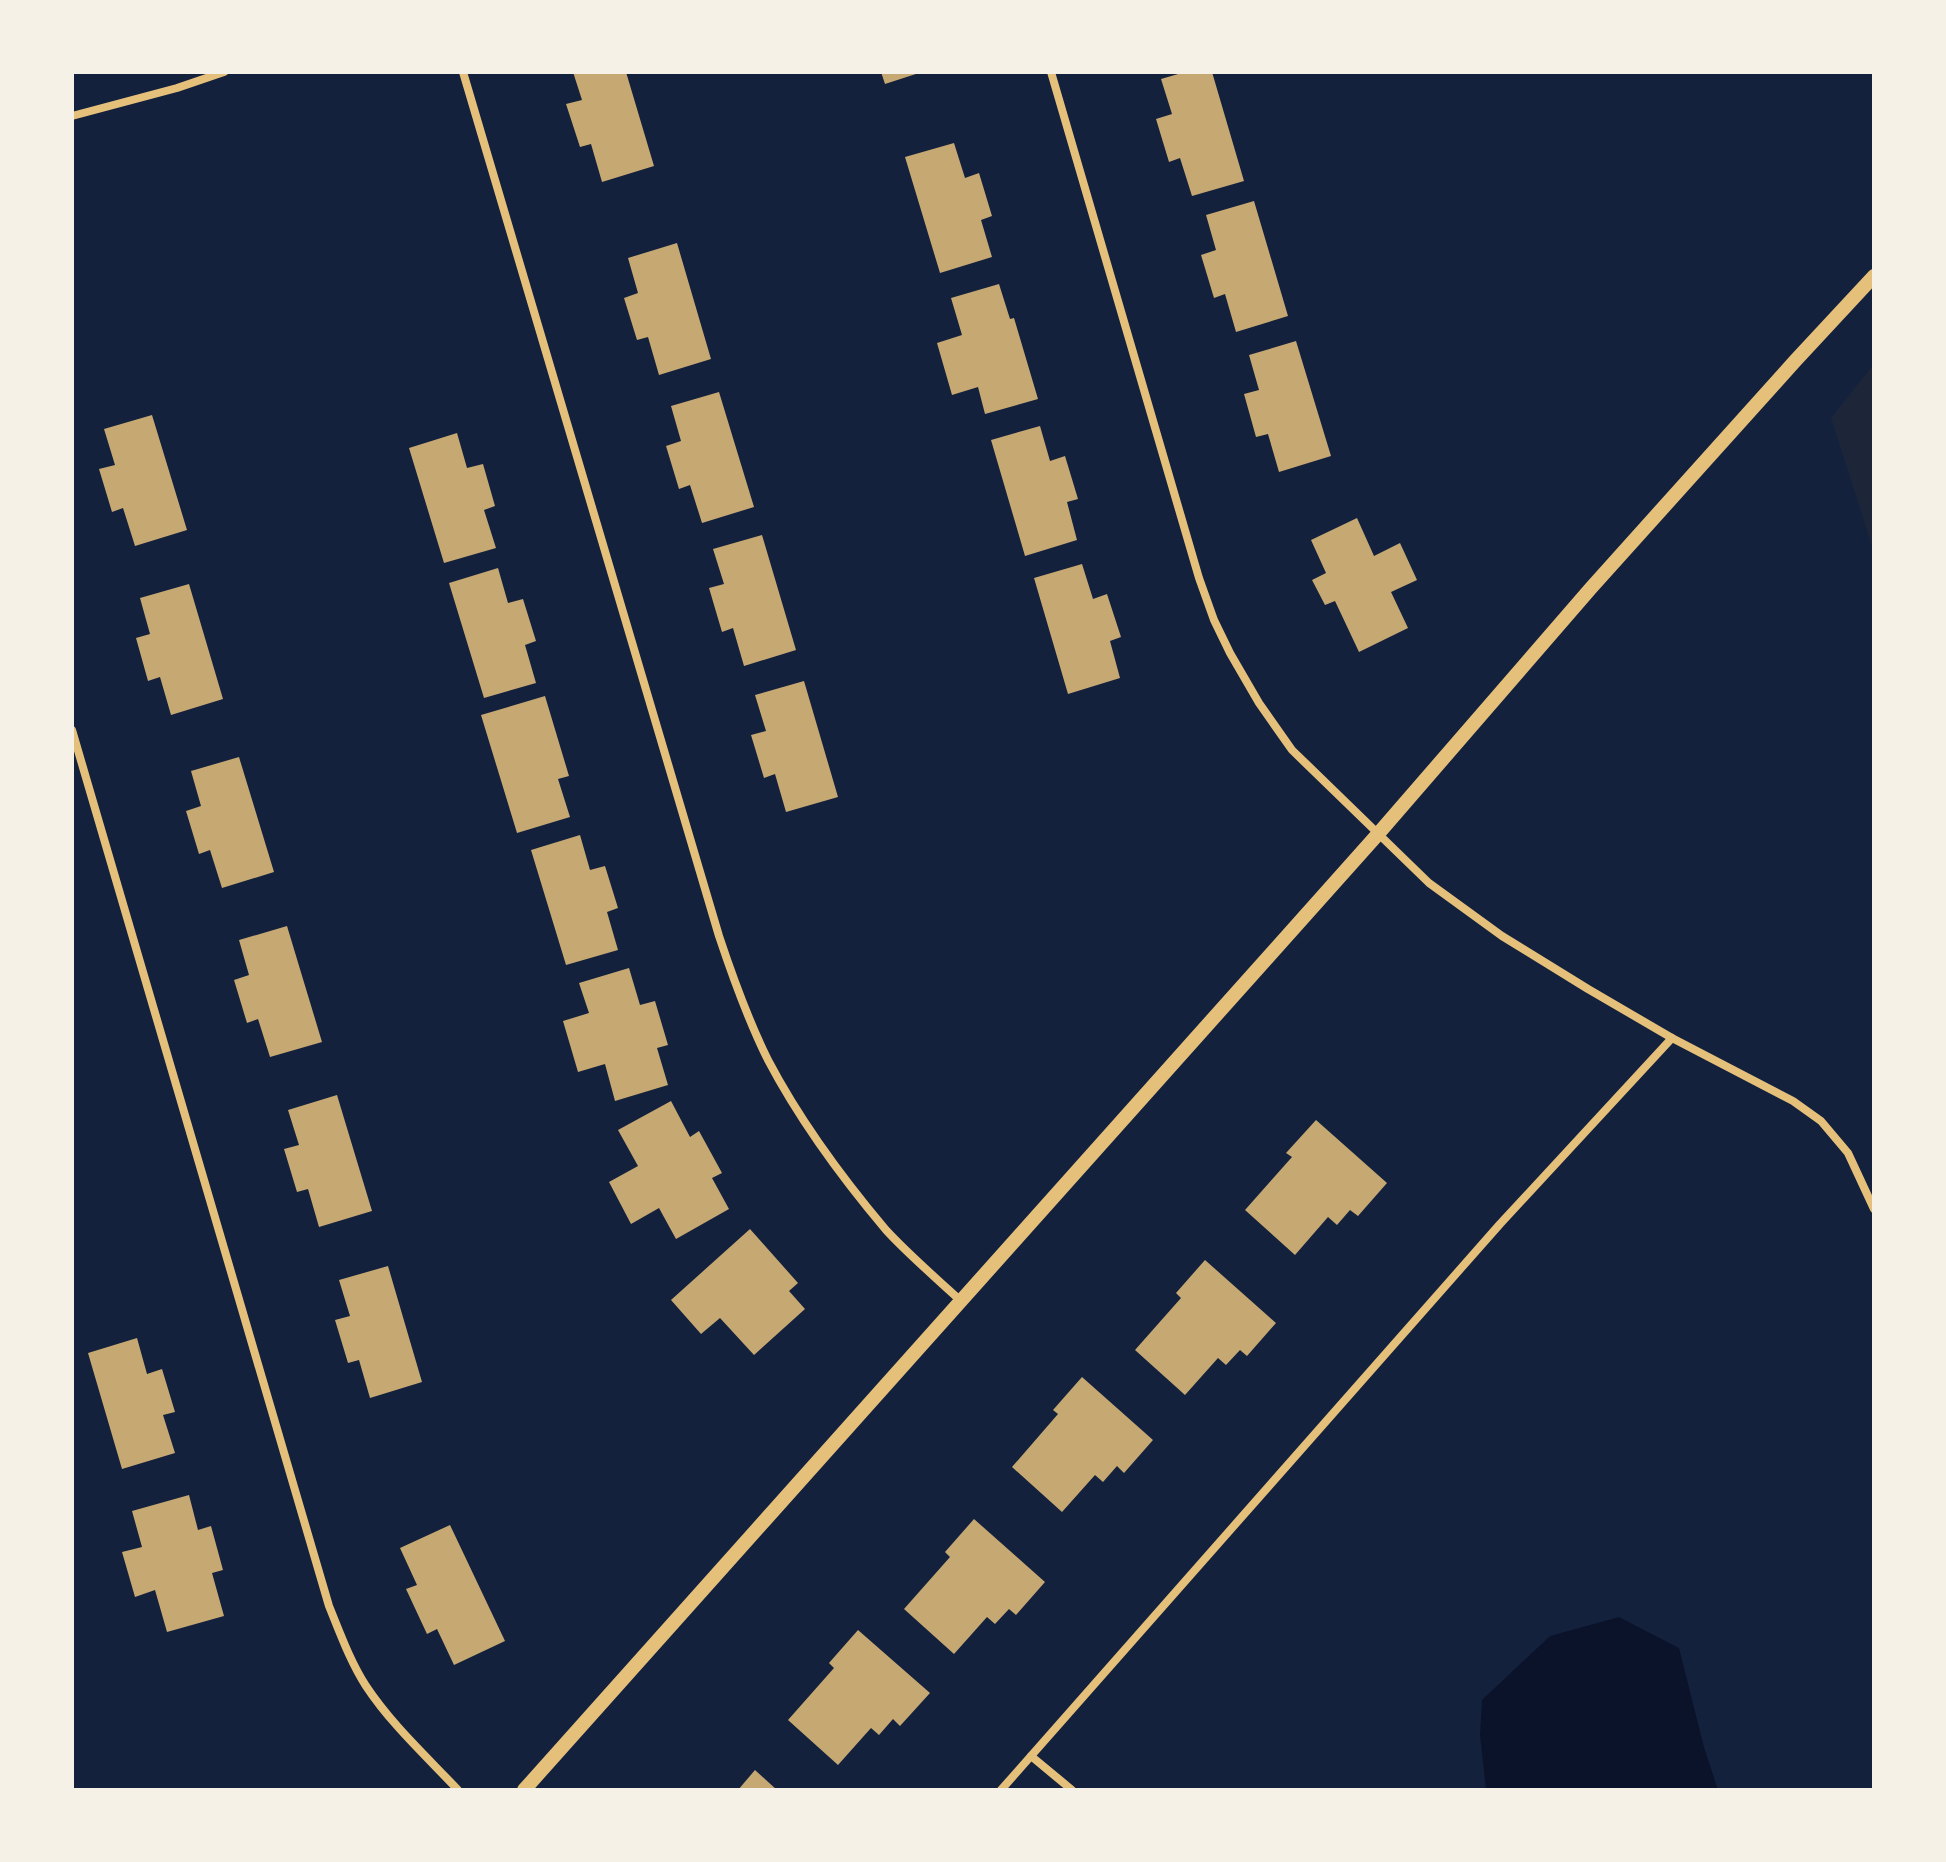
<svg xmlns="http://www.w3.org/2000/svg" width="1946" height="1862" viewBox="0 0 1946 1862" font-family="Ubuntu,sans-serif">
	<style>
		.green { fill: #1d2539 }
		.water { fill: #0b132b }
		.building { fill: #c6a872 }
		.lines { fill: none; stroke-linecap: round; stroke-linejoin: round }
		.minor { stroke: #e5c07b; stroke-width: 8 }
		.tertiary { stroke: #e5c07b; stroke-width: 14 }
	</style>
	<rect width="100%" height="100%" fill="#14213d"/>
	<!-- green -->
	<path class="green" d="M1874,364V552L1831,418Z"/>
	<!-- water -->
	<path class="water" d="M1619,1617L1679,1648L1704,1747L1718,1790H1486L1480,1735L1482,1700L1550,1636Z"/>
	<!-- building -->
	<g class="building">
		<path d="M573,72H626L654,166L602,182L591,144L580,147L566,104L582,100Z"/>
		<path d="M881,72H919V73L885,84Z"/>
		<path d="M1185,72H1212L1244,181L1192,196L1180,158L1169,162L1156,119L1172,114L1161,79Z"/>
		<path d="M954,143L965,178L979,173L992,216L981,220L992,257L940,273L905,157Z"/>
		<path d="M1254,201L1288,316L1236,332L1225,294L1214,298L1201,255L1216,250L1206,215Z"/>
		<path d="M677,243L711,359L659,375L648,337L637,340L624,298L638,293L628,258Z"/>
		<path d="M999,284L1010,319L1014,318L1038,399L985,414L978,387L952,395L937,343L962,335L951,298Z"/>
		<path d="M1296,341L1331,456L1279,472L1268,434L1256,437L1244,394L1259,390L1249,355Z"/>
		<path d="M719,392L754,507L702,523L690,485L679,489L666,446L681,441L671,406Z"/>
		<path d="M152,415L187,530L135,546L123,508L112,512L99,469L115,465L104,429Z"/>
		<path d="M1040,426L1050,461L1065,456L1078,499L1067,502L1077,540L1025,556L991,440Z"/>
		<path d="M457,433L467,468L483,464L495,506L484,510L496,548L444,563L409,448Z"/>
		<path d="M1357,518L1374,556L1400,543L1417,580L1391,592L1408,628L1359,652L1335,601L1325,605L1312,580L1326,573L1311,540Z"/>
		<path d="M762,535L796,650L744,666L733,628L722,632L709,588L724,584L713,549Z"/>
		<path d="M1082,564L1093,599L1107,594L1121,637L1110,641L1120,678L1068,694L1034,578Z"/>
		<path d="M498,568L508,603L523,599L536,641L525,645L536,683L484,698L449,583Z"/>
		<path d="M189,584L223,699L171,715L160,677L148,681L136,638L150,634L140,598Z"/>
		<path d="M804,681L838,797L786,812L775,774L764,778L751,735L766,731L755,695Z"/>
		<path d="M545,696L569,776L558,779L570,817L517,833L481,715Z"/>
		<path d="M239,757L274,872L222,888L210,850L199,854L186,811L201,806L191,771Z"/>
		<path d="M580,835L590,870L605,866L618,908L607,912L618,950L566,965L531,850Z"/>
		<path d="M287,926L322,1042L270,1057L258,1019L247,1023L234,980L249,975L239,940Z"/>
		<path d="M629,968L640,1005L655,1001L668,1045L657,1048L668,1085L615,1101L605,1064L578,1072L563,1021L589,1013L579,983Z"/>
		<path d="M337,1095L372,1211L319,1227L308,1189L297,1192L284,1149L299,1145L288,1110Z"/>
		<path d="M671,1101L690,1137L699,1131L722,1173L712,1178L729,1209L676,1239L659,1208L631,1224L609,1182L638,1166L618,1130Z"/>
		<path d="M1316,1120L1387,1183L1358,1216L1350,1210L1337,1225L1328,1217L1295,1255L1245,1210L1292,1157L1286,1153Z"/>
		<path d="M750,1229L798,1283L789,1291L805,1309L754,1355L720,1318L701,1334L671,1300Z"/>
		<path d="M1205,1260L1276,1323L1247,1356L1240,1350L1226,1365L1218,1358L1185,1395L1135,1350L1181,1298L1176,1293Z"/>
		<path d="M388,1266L422,1382L370,1398L359,1360L348,1363L335,1320L350,1316L339,1280Z"/>
		<path d="M137,1338L147,1374L162,1369L175,1412L163,1415L175,1453L122,1469L88,1353Z"/>
		<path d="M1082,1377L1153,1440L1124,1473L1117,1466L1103,1482L1095,1475L1062,1512L1012,1467L1058,1414L1053,1410Z"/>
		<path d="M189,1495L198,1530L211,1526L223,1570L212,1573L224,1616L167,1632L155,1590L135,1597L122,1552L142,1547L132,1511Z"/>
		<path d="M974,1519L1045,1582L1016,1615L1009,1609L995,1624L987,1617L954,1654L904,1609L950,1557L945,1552Z"/>
		<path d="M450,1525L505,1641L454,1665L437,1629L427,1634L406,1589L417,1585L400,1548Z"/>
		<path d="M858,1630L930,1693L900,1726L893,1719L879,1735L871,1728L838,1765L788,1720L834,1668L829,1663Z"/>
		<path d="M755,1770L777,1790H738Z"/>
	</g>
	<g class="lines">
		<!-- minor -->
		<g class="minor">
			<path d="M463,72L719,936C733,978 748,1020 768,1060C799,1119 843,1179 886,1230C909,1255 936,1278 961,1301"/>
			<path d="M1051,72L1199,578L1214,620L1230,653L1259,703L1292,750L1429,883L1502,936L1588,989L1672,1038L1793,1101L1821,1121L1848,1153L1874,1209"/>
			<path d="M72,116L177,88L224,72"/>
			<path d="M72,730L329,1606C340,1633 350,1661 366,1686C391,1724 427,1757 458,1790"/>
			<path d="M1031,1756L1072,1790"/>
			<path d="M1001,1790L1500,1224L1672,1038"/>
		</g>
		<!-- tertiary -->
		<path class="tertiary" d="M524,1790L1378,834L1591,588L1795,361L1874,276"/>
	</g>
	<!-- border -->
	<rect width="1946" height="1862" fill="none" stroke="#f6f1e7" stroke-width="148"/>
</svg>
